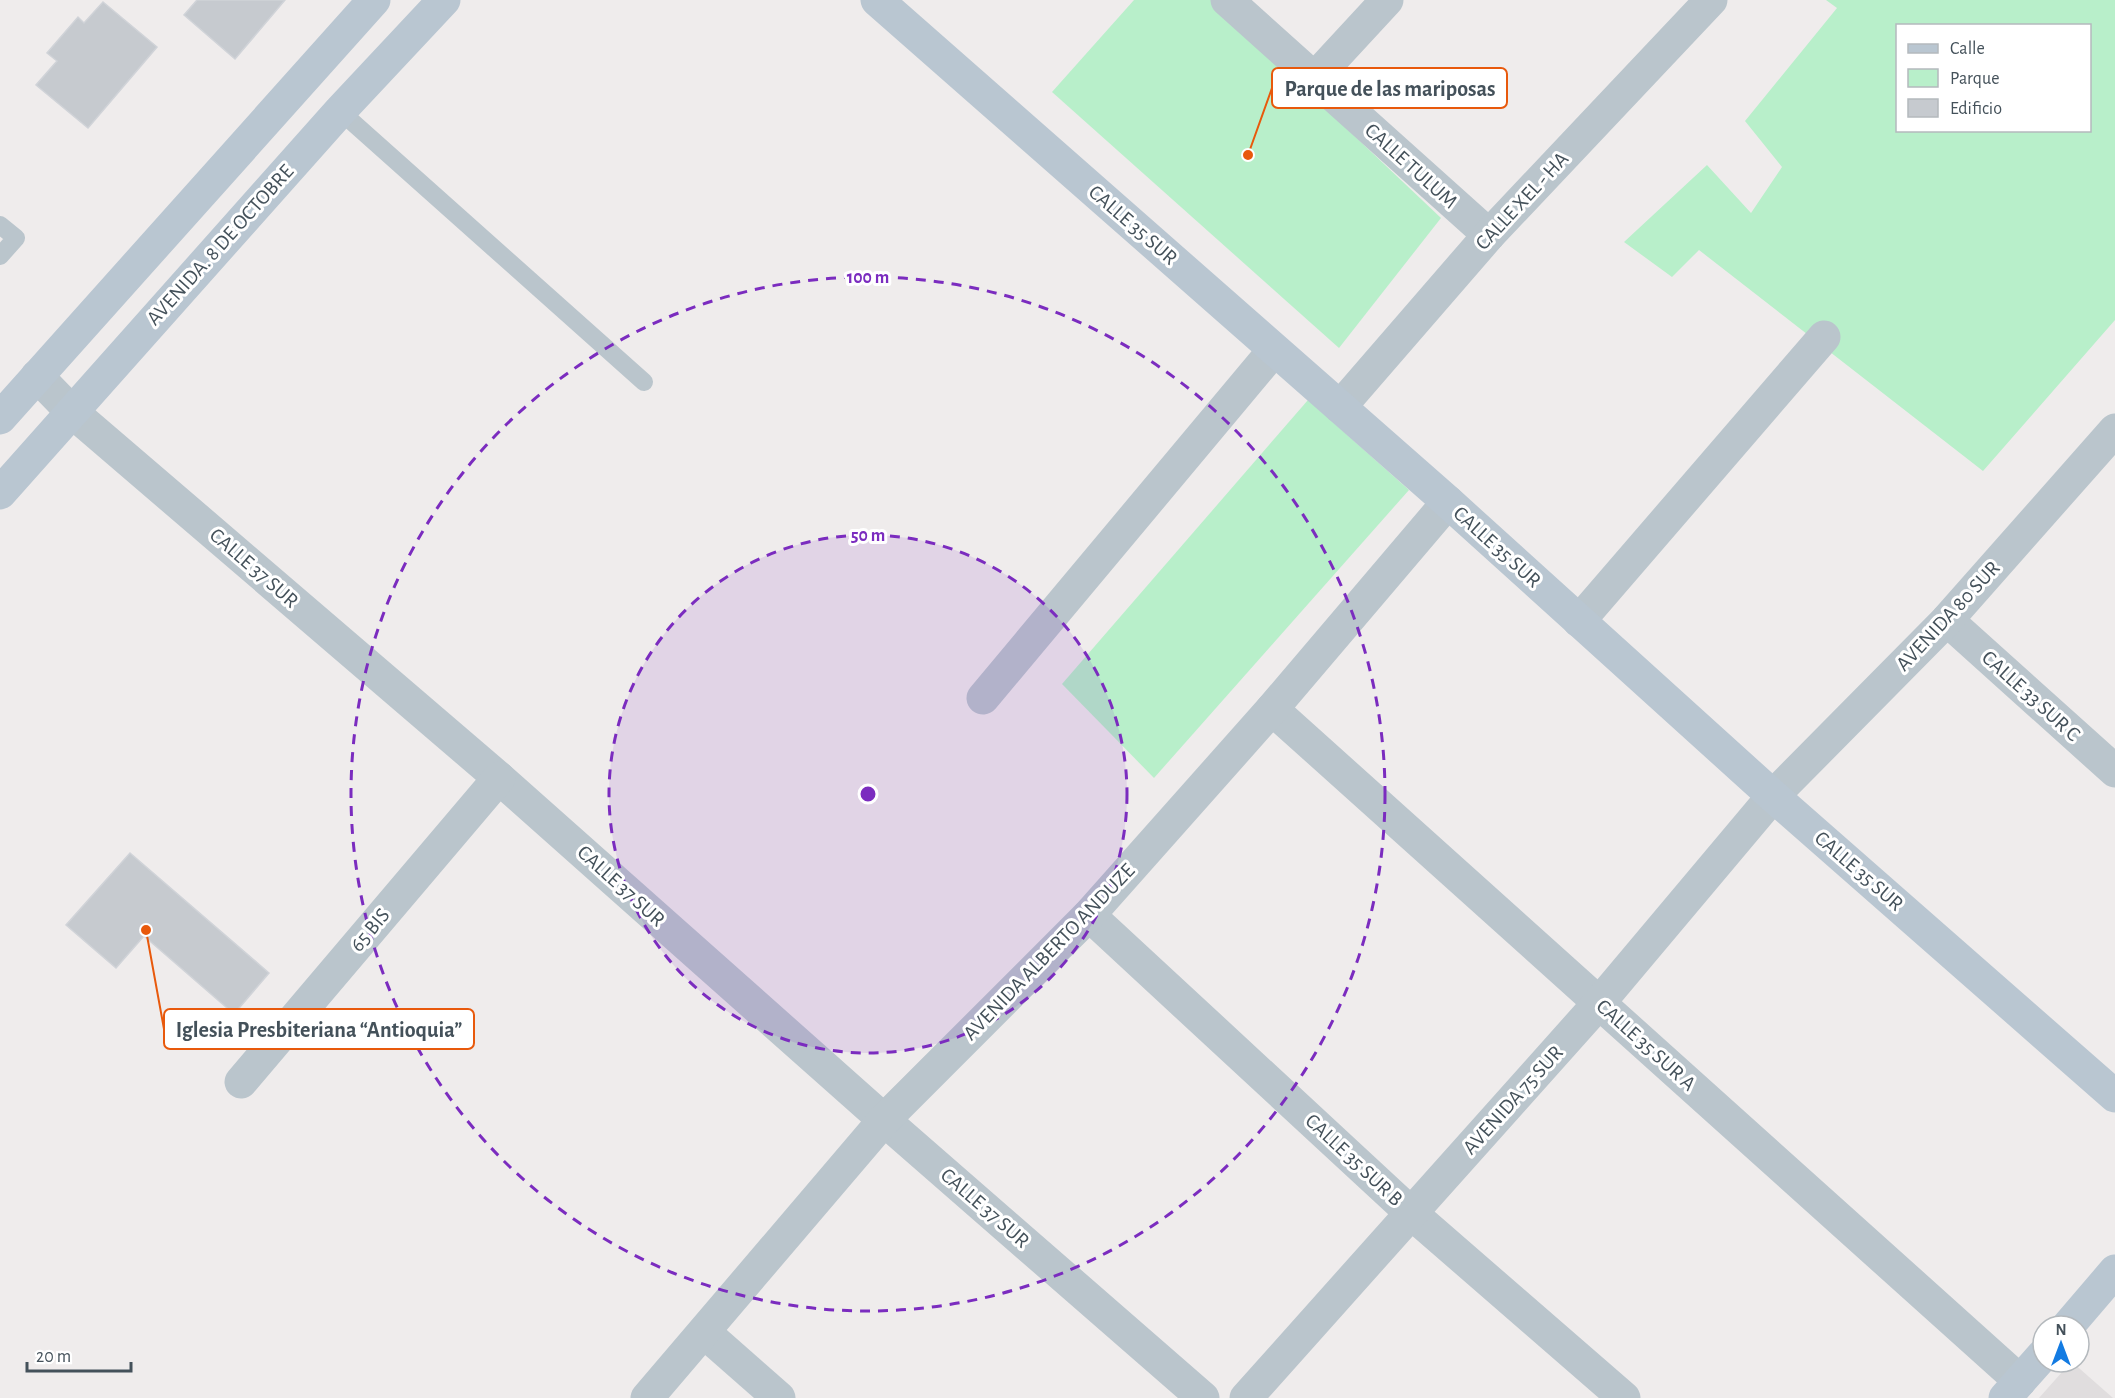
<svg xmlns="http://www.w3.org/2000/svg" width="2115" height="1398" viewBox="0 0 2115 1398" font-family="'Alegreya Sans',sans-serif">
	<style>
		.education { fill: #e0ddde }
		.green { fill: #b8efca; fill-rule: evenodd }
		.building { fill: #c6cacf; stroke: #d0d3d8; stroke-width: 1.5 }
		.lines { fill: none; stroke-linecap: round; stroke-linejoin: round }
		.lane { stroke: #bac5cc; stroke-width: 18 }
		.street { stroke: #bac5cc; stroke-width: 33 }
		.secondary { stroke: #b9c6d1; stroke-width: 33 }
		.ring { fill: none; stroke: #7b2cbf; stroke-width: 3; stroke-dasharray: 10 8 }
		.labels { text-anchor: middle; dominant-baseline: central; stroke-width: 6; stroke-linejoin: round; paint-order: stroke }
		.street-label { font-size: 21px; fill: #44515a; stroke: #fff }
		.centre { fill: #7b2cbf; stroke: #fff; stroke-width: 3 }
		.ring-label { font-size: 18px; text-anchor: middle; font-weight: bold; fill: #7b2cbf; stroke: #fff; stroke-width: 6; stroke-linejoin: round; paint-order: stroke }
		.leader { fill: none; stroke: #e8590c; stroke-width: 2 }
		.callout-dot { fill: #e8590c; stroke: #fff; stroke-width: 2 }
		.callout { fill: #fff; stroke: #e8590c; stroke-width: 2 }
		.callout-label { font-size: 22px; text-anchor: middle; font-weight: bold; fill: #44515a }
	</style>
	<rect width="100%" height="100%" fill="#efecec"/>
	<!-- education -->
	<path class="education" d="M2071,1362H2072L2113,1398H2039Z"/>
	<!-- green -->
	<g class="green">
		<path d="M1134,0H1211L1441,218L1339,348L1052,92Z"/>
		<path d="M1826,0H2115V320L1983,471L1699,250L1672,277L1624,242L1707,165L1751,213L1782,167L1745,121L1837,8ZM1898,26H2090V130H1898Z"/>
		<path d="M1308,400L1409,490L1154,778L1062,684Z"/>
	</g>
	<!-- building -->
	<g class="building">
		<path d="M197,0H285L235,59L184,15Z"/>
		<path d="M103,2L157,47L88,128L36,85L57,61L47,53L78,17L84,23Z"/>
		<path d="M130,853L269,973L234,1014L144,936L116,968L66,925Z"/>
	</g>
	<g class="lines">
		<!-- lane -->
		<g class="lane">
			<path d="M340,111L644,382"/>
			<path d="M0,225L16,238L0,256"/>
		</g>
		<!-- street -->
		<g class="street">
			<path d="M1227,0L1489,235"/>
			<path d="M1314,79L1387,0"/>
			<path d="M37,376L71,411L499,778L884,1120L1203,1398"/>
			<path d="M1340,407L1489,235L1711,0"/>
			<path d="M1947,620L2115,771"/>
			<path d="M1579,621L1824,337"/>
			<path d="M983,698L1274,350"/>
			<path d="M1272,709L2020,1381"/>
			<path d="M1089,915L1411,1213L1624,1398"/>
			<path d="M241,1082L499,778"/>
			<path d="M704,1332L779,1398"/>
			<path d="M647,1398L884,1120L1089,915L1272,709L1448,502"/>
			<path d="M1246,1398L1599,1003L1773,796L1947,620L2115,430"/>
		</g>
		<!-- secondary -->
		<g class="secondary">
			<path d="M877,0L1448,502L1773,796L2115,1096"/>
			<path d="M0,418L374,0"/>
			<path d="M0,493L340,111L444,0"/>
			<path d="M2068,1326L2115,1271"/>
			<path d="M2005,1398L2043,1355"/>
		</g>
	</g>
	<!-- distance rings -->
	<circle cx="868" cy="794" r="259" fill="#7b2cbf" fill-opacity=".12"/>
	<g class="ring">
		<circle cx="868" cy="794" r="259"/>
		<circle cx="868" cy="794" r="517"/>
	</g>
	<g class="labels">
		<!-- street labels -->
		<g class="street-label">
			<text transform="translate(1411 166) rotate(42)">CALLE TULUM</text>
			<text transform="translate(1522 201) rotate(-47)">CALLE XEL - HA</text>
			<text transform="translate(1133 225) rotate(41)">CALLE 35 SUR</text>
			<text transform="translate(220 245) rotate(-48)">AVENIDA. 8 DE OCTOBRE</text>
			<text transform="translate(1497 547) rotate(42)">CALLE 35 SUR</text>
			<text transform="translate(254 568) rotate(41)">CALLE 37 SUR</text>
			<text transform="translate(1948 616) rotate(-47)">AVENIDA 80 SUR</text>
			<text transform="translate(2031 696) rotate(42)">CALLE 33 SUR C</text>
			<text transform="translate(1859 871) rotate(41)">CALLE 35 SUR</text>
			<text transform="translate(621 886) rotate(42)">CALLE 37 SUR</text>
			<text transform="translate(370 930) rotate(-50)">65 BIS</text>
			<text transform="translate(1049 952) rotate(-46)">AVENIDA ALBERTO ANDUZE</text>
			<text transform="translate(1646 1045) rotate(42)">CALLE 35 SUR A</text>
			<text transform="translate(1513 1100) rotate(-48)">AVENIDA 75 SUR</text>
			<text transform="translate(1354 1160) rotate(43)">CALLE 35 SUR B</text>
			<text transform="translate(985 1208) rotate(41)">CALLE 37 SUR</text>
		</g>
	</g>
	<circle cx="868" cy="794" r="9" class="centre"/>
	<g class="ring-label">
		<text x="868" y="283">100 m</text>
		<text x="868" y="541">50 m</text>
	</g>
	<!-- callouts -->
	<path class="leader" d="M1248 155L1272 88M146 930L164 1029"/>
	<g class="callout-dot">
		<circle cx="1248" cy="155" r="6"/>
		<circle cx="146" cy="930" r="6"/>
	</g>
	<g class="callout">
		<rect x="1272" y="68" width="235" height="40" rx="6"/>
		<rect x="164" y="1009" width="310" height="40" rx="6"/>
	</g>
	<g class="callout-label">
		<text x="1390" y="96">Parque de las mariposas</text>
		<text x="319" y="1037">Iglesia Presbiteriana “Antioquia”</text>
	</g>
	<!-- legend -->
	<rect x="1896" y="24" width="195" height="108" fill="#ffffff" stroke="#b4b9bd" stroke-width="1.5"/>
	<rect x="1908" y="44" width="30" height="9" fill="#b9c6d1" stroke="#b4b9bd" stroke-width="1.5"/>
	<text x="1950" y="54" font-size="18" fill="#44515a">Calle</text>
	<rect x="1908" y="69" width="30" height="18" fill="#b8efca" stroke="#b4b9bd" stroke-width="1.5"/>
	<text x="1950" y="84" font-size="18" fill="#44515a">Parque</text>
	<rect x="1908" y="99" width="30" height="18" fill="#c6cacf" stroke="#b4b9bd" stroke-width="1.5"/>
	<text x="1950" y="114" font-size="18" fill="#44515a">Edificio</text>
	<!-- north arrow -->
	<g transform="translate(2061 1344)"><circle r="28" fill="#ffffff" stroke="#b4b9bd" stroke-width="1.5"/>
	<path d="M0-4.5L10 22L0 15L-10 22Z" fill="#137be2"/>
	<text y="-9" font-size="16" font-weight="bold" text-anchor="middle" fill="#44515a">N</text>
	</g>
	<!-- scale -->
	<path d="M27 1362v9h104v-9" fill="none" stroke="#44515a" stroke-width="3"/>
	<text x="36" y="1362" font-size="18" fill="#44515a" stroke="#ffffff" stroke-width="4.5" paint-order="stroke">20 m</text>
</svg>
